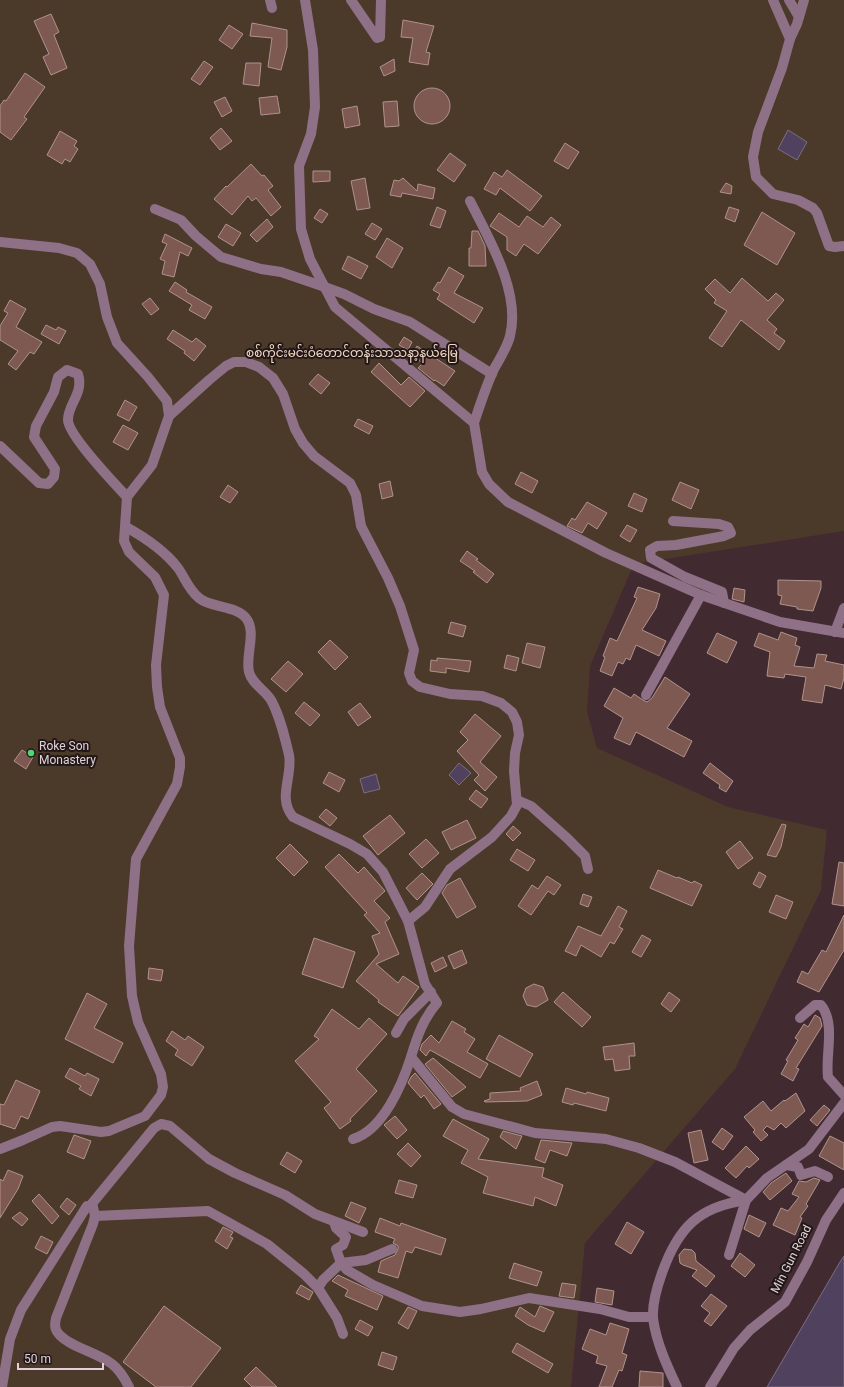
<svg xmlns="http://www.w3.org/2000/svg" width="844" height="1387" viewBox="0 0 844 1387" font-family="Roboto,'Noto Sans Myanmar',sans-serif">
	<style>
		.green { fill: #4b392a }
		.water { fill: #50425f; stroke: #7c6d82 }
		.building { fill: #7e5951; stroke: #af938c }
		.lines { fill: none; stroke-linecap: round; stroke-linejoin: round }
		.minor { stroke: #8e7087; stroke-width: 10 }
		.poi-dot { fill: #52d673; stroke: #211719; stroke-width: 1.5 }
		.labels { text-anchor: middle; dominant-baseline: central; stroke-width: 4; stroke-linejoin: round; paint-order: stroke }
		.park-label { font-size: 12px; fill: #f8d9c0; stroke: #211719 }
		.poi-label { font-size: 12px; fill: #e1d1d4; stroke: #211719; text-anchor: start }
		.street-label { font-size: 12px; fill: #e1d1d4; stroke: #211719 }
	</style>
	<rect width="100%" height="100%" fill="#412b30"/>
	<!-- green -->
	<path class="green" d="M0,0H844V531L634,564L590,666L587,711L597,748L728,807L827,830L821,890L735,1069L585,1243L571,1387H0Z"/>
	<!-- water -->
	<g class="water">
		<path d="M788,130L807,142L797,160L778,149Z"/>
		<path d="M459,763L471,773L459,785L449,775Z"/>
		<path d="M376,774L380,789L364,793L360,779Z"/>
		<path d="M844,1256V1387H767L840,1262Z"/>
	</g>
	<!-- building -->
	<g class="building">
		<path d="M51,14L59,32L54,35L67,68L51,75L43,57L49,54L34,21Z"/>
		<path d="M403,20L434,26L426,52L430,53L428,65L409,62L413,38L401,37Z"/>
		<path d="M252,23L287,30V47L281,70L268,67L272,38L250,36Z"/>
		<path d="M229,25L243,34L232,49L219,40Z"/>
		<path d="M394,59L395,71L384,76L380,67Z"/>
		<path d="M204,61L213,67L200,85L191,79Z"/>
		<path d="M246,63H261L259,86L243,84Z"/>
		<path d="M25,73L45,87L24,117L27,119L11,140L0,132V106L4,100L6,101Z"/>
		<circle cx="432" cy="106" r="18"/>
		<path d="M277,96L280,113L261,115L259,98Z"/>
		<path d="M225,97L232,111L222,117L214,102Z"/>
		<path d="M397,101L399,126L385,127L383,102Z"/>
		<path d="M357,106L360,125L345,128L342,109Z"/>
		<path d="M221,128L232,141L220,150L210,138Z"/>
		<path d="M60,131L77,141L74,146L78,149L70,162L65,159L62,164L47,155Z"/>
		<path d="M565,143L579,152L568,169L554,161Z"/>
		<path d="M450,153L466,165L454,182L437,170Z"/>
		<path d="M251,164L262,176L264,175L273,186L268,190L281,207L271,216L256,198L252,201L248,196L232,215L214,199L226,186L227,187Z"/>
		<path d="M507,170L542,196L530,211L500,188L496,195L484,189L494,172L502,177Z"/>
		<path d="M313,171H330V181L313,182Z"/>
		<path d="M365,178L370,208L357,210L351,181Z"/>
		<path d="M403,178L417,191L418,184L435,188L433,199L402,193L401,197L390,195L394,180L399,181Z"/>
		<path d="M726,183L732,186L731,194L720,192Z"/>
		<path d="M437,207L446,211L440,228L430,225Z"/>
		<path d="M729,207L739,210L735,222L725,218Z"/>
		<path d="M320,209L328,214L322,223L314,218Z"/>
		<path d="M762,212L795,233L777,265L744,245Z"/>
		<path d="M499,213L519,227L527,216L543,227L551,217L561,225L538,254L524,244L516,256L507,250V237L490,226Z"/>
		<path d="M267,219L273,227L257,242L250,235Z"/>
		<path d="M372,223L382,229L375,240L365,234Z"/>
		<path d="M226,224L241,233L233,246L218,237Z"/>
		<path d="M472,231H478L485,246L486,266H469V248H471Z"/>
		<path d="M165,234L192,248L188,256L180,252L174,277L162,274L165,261L160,259L167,244L162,242Z"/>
		<path d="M387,238L403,248L392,268L376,257Z"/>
		<path d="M348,256L368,266L361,279L342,269Z"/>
		<path d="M449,267L464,276L454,293L483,308L474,323L437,299L440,294L433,290L438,282L440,283Z"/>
		<path d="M742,278L768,301L776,293L784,300L767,320L777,329L774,333L785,341L779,350L741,320L722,347L709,338L727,311L714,303L716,300L705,289L715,279L730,293Z"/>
		<path d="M175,282L187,290L186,292L212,307L205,319L189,310L192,305L169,291Z"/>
		<path d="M150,298L159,309L151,315L142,304Z"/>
		<path d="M10,300L26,309L16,327L42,342L34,354L30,352L16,370L8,364L18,351L0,340V326L8,313L4,311Z"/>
		<path d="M46,325L56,330L58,327L66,331L59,344L41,334Z"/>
		<path d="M173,330L192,342L196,338L206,346L194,361L184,353L185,351L167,339Z"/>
		<path d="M404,337L412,342L408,350L399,345Z"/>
		<path d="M417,346L455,371L444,386L435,380L434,381L418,368L423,363L411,356Z"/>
		<path d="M379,363L401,385L409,377L425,391L410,407L371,372Z"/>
		<path d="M318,374L330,383L321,394L309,384Z"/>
		<path d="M125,400L137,407L129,421L117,415Z"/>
		<path d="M358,419L373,426L369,434L354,426Z"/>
		<path d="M123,425L138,433L128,450L113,442Z"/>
		<path d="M521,472L538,481L532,493L515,484Z"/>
		<path d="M390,481L393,496L382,499L379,484Z"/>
		<path d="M680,482L699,490L691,509L672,500Z"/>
		<path d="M228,485L238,492L230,503L220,497Z"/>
		<path d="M634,493L647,499L642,512L628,506Z"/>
		<path d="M587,502L607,513L597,529L588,523L582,533L567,526L572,518L575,520Z"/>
		<path d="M627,525L637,530L630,542L620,536Z"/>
		<path d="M467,551L478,559L476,560L494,574L487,583L473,572L475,571L460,561Z"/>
		<path d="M778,580L821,581V588L813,611L797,609V607L780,604L782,596L778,595Z"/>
		<path d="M638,587L660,594L656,608L642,630L666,641L659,656L636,645L630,660L626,658L623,664L618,662L612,676L600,671L605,657L603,656L610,638L617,641L637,598L634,597Z"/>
		<path d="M734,588L745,590L744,602L732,599Z"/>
		<path d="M451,622L466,626L463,637L448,633Z"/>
		<path d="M781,632L797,638L795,645L800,647L794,666L814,668L817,654L827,655L825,661L844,665V678L841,689L825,685L822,703L802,700L806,677L785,674L784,678L767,676L770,652L754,646L759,633L778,640Z"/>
		<path d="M717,633L737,642L727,663L707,653Z"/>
		<path d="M330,640L348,657L335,670L318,652Z"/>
		<path d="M527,643L545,647L540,668L522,663Z"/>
		<path d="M507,655L519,658L516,671L504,668Z"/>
		<path d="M437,658L471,661L469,672L446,668V673L430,671L431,660L437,661Z"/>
		<path d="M288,661L303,674L286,692L271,679Z"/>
		<path d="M665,677L690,694L667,728L692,741L684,757L636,732L630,745L614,738L623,718L604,706L614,688L631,698L634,694L643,700L647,702L652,698Z"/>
		<path d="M304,702L320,715L310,726L295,713Z"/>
		<path d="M360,703L371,717L358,726L348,712Z"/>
		<path d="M475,714L501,736L480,762L497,777L485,791L474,780L479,775L457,751L468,740L460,732Z"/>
		<path d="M22,750L33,757L26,769L14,761Z"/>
		<path d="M710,763L733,781L726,792L719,788L720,785L703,773Z"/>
		<path d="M329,772L345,780L339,792L323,783Z"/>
		<path d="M476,790L488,799L481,808L469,799Z"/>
		<path d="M326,809L337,818L330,826L319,817Z"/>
		<path d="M390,815L405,833L378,855L363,836Z"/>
		<path d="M467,820L476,838L451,850L442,832Z"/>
		<path d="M782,824L786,825L781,847L776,857L767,855Z"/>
		<path d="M513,826L521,833L513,841L506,834Z"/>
		<path d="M426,839L439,853L422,868L409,854Z"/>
		<path d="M740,841L753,858L738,869L726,852Z"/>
		<path d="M290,844L308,862L294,876L276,858Z"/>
		<path d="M517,849L535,860L528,871L510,860Z"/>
		<path d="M339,854L358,873L364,867L385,891L374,901L390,918L385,922L399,954L376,964L398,983L403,976L419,987L398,1016L378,1002L379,1000L356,981L379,954L372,936L380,933L364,915L367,913L325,867Z"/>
		<path d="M839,862L844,863V906L832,904Z"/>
		<path d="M658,870L677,878L678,877L692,883L694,881L702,885L692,906L650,888Z"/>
		<path d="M759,872L766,876L760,888L753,884Z"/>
		<path d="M422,873L433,884L417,900L406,888Z"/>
		<path d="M547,876L561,885L554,895L548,891L531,915L518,906L532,885L538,889Z"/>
		<path d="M460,878L476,907L457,918L442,893L447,885Z"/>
		<path d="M583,894L592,897L588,907L580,904Z"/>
		<path d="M776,895L793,902L786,919L769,912Z"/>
		<path d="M618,906L627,911L619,927L623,929L614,944L610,942L601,957L581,945L576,956L565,951L578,926L601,936Z"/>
		<path d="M844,915V950L819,992L797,982L802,971L808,974L822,950L826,952Z"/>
		<path d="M642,935L651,940L641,957L632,952Z"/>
		<path d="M314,938L355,952L343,988L302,974Z"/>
		<path d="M462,950L467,963L454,969L448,956Z"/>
		<path d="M443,957L447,966L435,972L431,963Z"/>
		<path d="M149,968L163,970L161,981L148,979Z"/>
		<path d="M534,984L543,987L548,1000L536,1007L527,1005L523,996L526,988Z"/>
		<path d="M563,992L591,1017L582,1027L554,1002Z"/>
		<path d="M669,992L680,1000L671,1012L661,1004Z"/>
		<path d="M87,993L107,1004L94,1028L123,1043L113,1063L65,1039Z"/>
		<path d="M332,1009L359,1029L369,1018L387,1034L356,1069L377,1091L350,1119L351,1121L340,1129L324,1108L331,1102L295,1061L319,1039L314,1036Z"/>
		<path d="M815,1015L820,1018L822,1026L796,1068L799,1069L793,1081L781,1074L788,1061L786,1060L798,1040L795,1038L804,1024L808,1027Z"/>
		<path d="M452,1021L466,1029L464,1032L475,1039L467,1052L488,1064L480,1078L430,1050L426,1056L420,1050L422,1044L431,1035L439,1043Z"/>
		<path d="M172,1031L185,1040L188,1036L204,1047L192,1066L175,1055L178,1050L166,1041Z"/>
		<path d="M499,1035L533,1054L520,1077L486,1059Z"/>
		<path d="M634,1043L635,1056H629L630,1069L615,1071L613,1059L605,1060L603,1047Z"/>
		<path d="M433,1058L466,1087L452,1097L425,1064Z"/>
		<path d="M70,1068L85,1076L87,1073L99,1079L91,1096L79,1089L81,1086L65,1077Z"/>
		<path d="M415,1073L441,1104L434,1109L424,1095L421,1098L408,1083L411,1077Z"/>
		<path d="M16,1080L40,1091L28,1119L21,1116L15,1129L0,1124V1104L4,1105Z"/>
		<path d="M537,1081L542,1095L527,1101L485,1102L484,1101L490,1099V1093L521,1091L520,1088Z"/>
		<path d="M566,1088L586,1094L587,1092L609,1098L606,1111L574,1103L573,1105L562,1102Z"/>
		<path d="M796,1093L805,1111L786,1128L781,1123L774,1130L767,1126L763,1130L768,1135L761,1141L753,1132L755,1130L744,1117L763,1101L771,1111L784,1100L785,1101Z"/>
		<path d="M824,1105L830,1110L817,1126L810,1120Z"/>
		<path d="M395,1116L407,1130L397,1139L384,1125Z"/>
		<path d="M453,1119L489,1139L478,1159L544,1168L542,1177L563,1185L556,1206L535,1197L533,1206L483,1193L488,1177L461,1163L468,1150L443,1136Z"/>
		<path d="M722,1128L733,1136L723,1150L712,1142Z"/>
		<path d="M701,1130L708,1160L694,1163L688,1133Z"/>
		<path d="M503,1131L522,1136L516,1149L500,1137Z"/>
		<path d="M74,1135L91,1141L84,1159L67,1152Z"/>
		<path d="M830,1136L844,1143V1170L819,1156Z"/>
		<path d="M541,1140L572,1143L567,1156L550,1150L545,1163L535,1159Z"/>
		<path d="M408,1143L421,1156L411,1167L397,1154Z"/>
		<path d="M746,1146L759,1159L749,1168L747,1166L736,1178L725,1168Z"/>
		<path d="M287,1152L302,1161L295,1173L280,1164Z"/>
		<path d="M8,1170L23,1176L18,1189L0,1218V1179L3,1181Z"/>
		<path d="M786,1173L792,1181L770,1200L763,1192L771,1183Z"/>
		<path d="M814,1178L820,1180L806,1204L808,1206L800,1217L802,1218L795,1235L773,1225L781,1208L788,1211L799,1197L792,1194L799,1181L806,1182Z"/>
		<path d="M399,1180L417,1185L413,1198L395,1193Z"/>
		<path d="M39,1194L59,1216L52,1224L32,1201Z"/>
		<path d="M67,1198L76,1205L69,1215L60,1207Z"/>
		<path d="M351,1202L366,1208L359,1223L345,1216Z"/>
		<path d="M20,1212L28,1219L22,1226L12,1218Z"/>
		<path d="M749,1215L766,1223L759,1237L744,1229Z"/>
		<path d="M380,1218L400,1226L401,1223L446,1239L441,1255L415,1247L412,1253L406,1251L398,1278L378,1272L381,1261L395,1255L398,1249V1246L393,1243L395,1239L375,1232Z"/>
		<path d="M627,1222L644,1232L631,1254L615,1244Z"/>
		<path d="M223,1227L233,1232L230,1237L233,1238L227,1249L215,1241Z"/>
		<path d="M41,1236L53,1242L47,1254L35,1248Z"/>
		<path d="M684,1249L692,1250L695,1253L696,1261L715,1276L706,1287L692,1276L697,1270L683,1265L680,1263L679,1255Z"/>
		<path d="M740,1253L755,1265L745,1277L731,1266Z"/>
		<path d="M514,1263L542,1272L537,1286L509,1278Z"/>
		<path d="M338,1275L383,1296L377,1310L345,1296L348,1290L332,1281Z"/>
		<path d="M562,1283L576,1285L574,1298L559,1296Z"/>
		<path d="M301,1285L313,1292L309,1300L296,1293Z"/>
		<path d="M597,1288L614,1291L612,1305L595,1302Z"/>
		<path d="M711,1294L727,1306L711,1326L704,1321L710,1313L701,1306Z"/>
		<path d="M164,1306L221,1348L191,1387H156L123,1362Z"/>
		<path d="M540,1306L554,1312L544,1332L528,1325L515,1316L520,1307L535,1317Z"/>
		<path d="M408,1307L417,1311L408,1329L398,1323Z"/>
		<path d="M360,1320L373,1327L368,1336L355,1329Z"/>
		<path d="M610,1323L629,1329L622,1353L627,1355L622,1371L619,1370L612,1387H599L607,1366L596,1363L598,1356L582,1349L590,1329L606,1335Z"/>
		<path d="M517,1343L553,1364L548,1373L512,1352Z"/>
		<path d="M382,1352L397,1357L393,1370L378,1365Z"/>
		<path d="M256,1367L277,1387H252L244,1379Z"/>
		<path d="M640,1371L663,1373V1387H639Z"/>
	</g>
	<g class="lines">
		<!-- minor -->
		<g class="minor">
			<path d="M270,0L272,8"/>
			<path d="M305,0L313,50L315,107L311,134L299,166L301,229L310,259L335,307L474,423L482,472L489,484L508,502L606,553L701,595L780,622L844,633"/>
			<path d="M351,0L377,38L380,37L381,0"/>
			<path d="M773,0L790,39L782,68L758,132L753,157L756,177L773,194L798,200L813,208L817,213L829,246L835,247L844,246"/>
			<path d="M789,0L799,17"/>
			<path d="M790,39L797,24L804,0"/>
			<path d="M470,201C489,239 521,292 510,336C507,348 500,358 494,369C486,386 480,405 474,423"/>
			<path d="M155,209L181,220L196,236L221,257L261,269L281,272L322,286L344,294L374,309L410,322L492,374"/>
			<path d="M0,242L59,248L77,253L90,264L100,284L107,317L117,343L148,377L167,401L169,416L152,465L127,497L124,541L129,552L155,577L164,595L156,665L157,687L160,707L180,758V767L177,784L136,859L129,946L132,996L138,1022L161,1074L163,1087L161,1095L145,1116L109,1131L101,1132L60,1126L52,1127L23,1140L0,1149"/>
			<path d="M169,416L209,380L226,366L234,362H246L259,367L273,378L283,394L295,429L303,443L314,456L350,483L356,495L361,526L388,578L400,606L414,650L409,673L412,681L420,687L450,694L482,696L501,703L512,712L517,722L519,735L515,753L514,771L517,805L511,816L492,837L450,869L425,907L408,921"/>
			<path d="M0,446L39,483L48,484L54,477L55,469L34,437L36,426L54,392L58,377L67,370L78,374C84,394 68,403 68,420C68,435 116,485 127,497"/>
			<path d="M673,521L719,524L728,527L731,533L724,536L676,545L657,546L650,550L651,558L685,577L722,592L724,603"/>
			<path d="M126,527C146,538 164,550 178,568C185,578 189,590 199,598C211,608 237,606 246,618C257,632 245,655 249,672C252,684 265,690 271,700C280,716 285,738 289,755C293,776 277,798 293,817L350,844L367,854L383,872L408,921L425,984L437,1003C423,1019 417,1037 411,1057L452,1107L464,1114L535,1133L606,1139L639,1148L675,1162L746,1200C698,1207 678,1228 662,1273C657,1287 652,1303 653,1318C656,1342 667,1366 677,1387"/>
			<path d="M835,632L844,608"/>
			<path d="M646,695L701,595"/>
			<path d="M517,800L531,806L567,838L585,856L588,869"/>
			<path d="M800,1018L815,1005H821C836,1024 825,1055 828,1077L844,1095"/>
			<path d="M396,1033L404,1019L431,992"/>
			<path d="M353,1139C383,1130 402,1085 411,1057"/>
			<path d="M786,1165L798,1167L801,1175L815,1171L828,1177"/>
			<path d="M90,1206L154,1128L161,1124L170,1126L209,1159L235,1173L285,1195L315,1214L363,1232"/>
			<path d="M95,1216L208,1211L267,1244L304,1274L318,1288L337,1318L343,1334"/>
			<path d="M334,1222L336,1228L346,1237L343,1245L336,1249L341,1263L347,1270L373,1285L422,1306L460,1312L481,1309L529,1298L600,1309L629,1317H653"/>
			<path d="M729,1255L746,1200L767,1178L809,1149L844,1103"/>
			<path d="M318,1288L323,1280L341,1263L366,1260L392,1249"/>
			<path d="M2,1387L10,1339L21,1310L87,1206L93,1207L95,1216L93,1224L56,1318C55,1323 54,1328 58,1333C67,1346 99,1353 112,1364C120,1370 125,1379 129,1387"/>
			<path d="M710,1387L734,1348L750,1330L785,1302L807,1262L826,1220L844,1193"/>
		</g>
	</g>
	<!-- markers -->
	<circle class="poi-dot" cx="31" cy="753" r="4"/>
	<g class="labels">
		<!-- park labels -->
		<g class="park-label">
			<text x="352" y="353">စစ်ကိုင်းမင်းဝံတောင်တန်းသာသနာ့နယ်မြေ</text>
		</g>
		<!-- poi labels -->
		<g class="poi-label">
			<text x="39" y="746">Roke Son<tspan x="39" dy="14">Monastery</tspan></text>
		</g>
		<!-- street labels -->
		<g class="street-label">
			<text transform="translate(791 1259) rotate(-63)">Min Gun Road</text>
		</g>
	</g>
	<!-- scale -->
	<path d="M18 1363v6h85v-6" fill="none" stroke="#e1d1d4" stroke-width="2"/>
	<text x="24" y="1363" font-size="12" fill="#e1d1d4" stroke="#211719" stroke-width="3" paint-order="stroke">50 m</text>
</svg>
